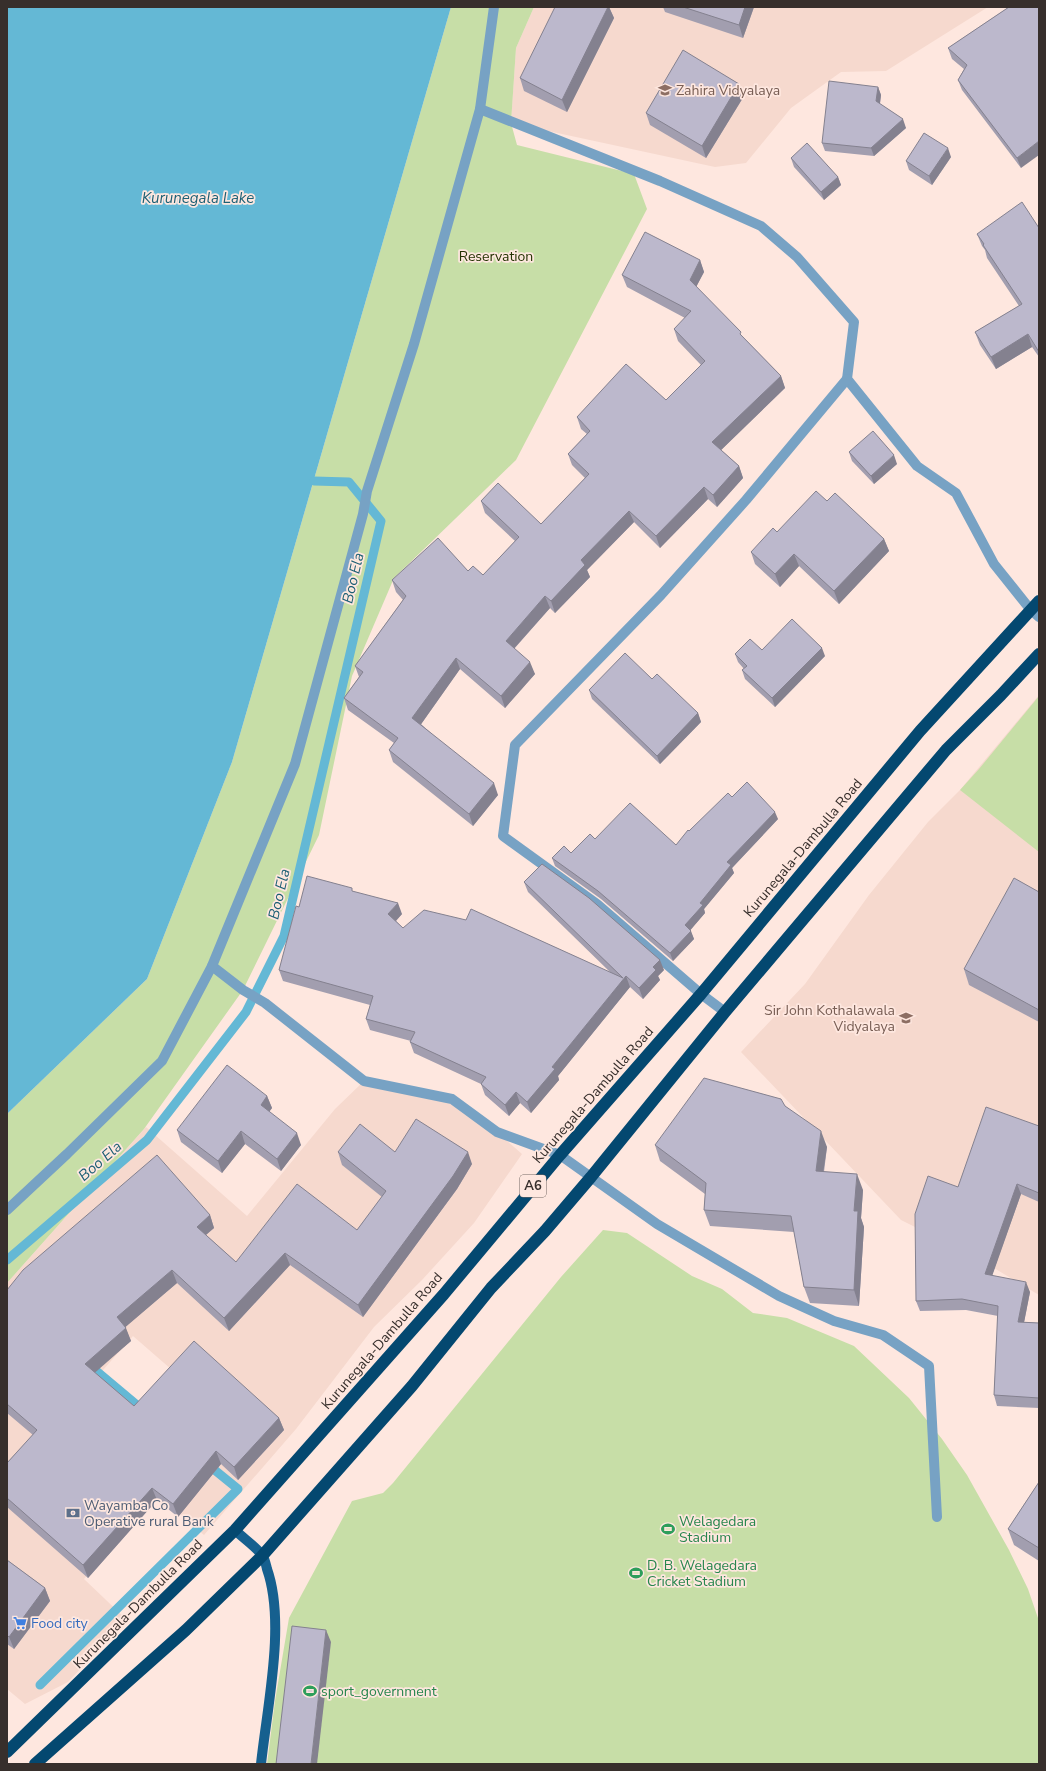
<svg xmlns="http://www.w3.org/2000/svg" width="1046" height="1771" viewBox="0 0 1046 1771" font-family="'Nunito Sans',sans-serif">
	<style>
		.built { fill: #f6d9ce }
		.green { fill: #c7dea7 }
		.water { fill: #64b8d5 }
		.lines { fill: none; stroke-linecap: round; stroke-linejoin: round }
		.stream { stroke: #64b8d5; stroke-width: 9 }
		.minor { stroke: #77a2c4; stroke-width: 10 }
		.major { stroke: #16608f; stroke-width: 10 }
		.highway { stroke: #044870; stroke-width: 12 }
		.wall { fill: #a29eaf }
		.shaded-wall { fill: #84818f }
		.building { fill: #bcb8cc; stroke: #84818f }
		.labels { text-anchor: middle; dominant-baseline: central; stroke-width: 3.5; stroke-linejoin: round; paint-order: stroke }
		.shield { fill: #fee7df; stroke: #736662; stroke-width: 1 }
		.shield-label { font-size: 13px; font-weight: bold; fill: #372f2c }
		.education-label { font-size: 14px; fill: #785e54; stroke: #fee7df; text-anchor: start }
		.park-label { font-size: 14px; fill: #253403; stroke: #fee7df }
		.street-label { font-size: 14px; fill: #372f2c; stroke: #fee7df }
		.service-label { font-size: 14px; fill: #4e5e75; stroke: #fee7df; text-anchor: start }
		.leisure-label { font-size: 14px; fill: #27864d; stroke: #fee7df; text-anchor: start }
		.shop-label { font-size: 14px; fill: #366cbe; stroke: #fee7df; text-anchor: start }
		.water-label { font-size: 15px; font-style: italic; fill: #1c5f74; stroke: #fee7df }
	</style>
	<rect width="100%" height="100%" fill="#fee7df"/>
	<!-- built -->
	<g class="built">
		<path d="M534,7H988L886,71L841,72L791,108L746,163L715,167L511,123L516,48Z"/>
		<path d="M1039,695V1295L979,1259L901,1220L741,1052L805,984L869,895L928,822L960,790Z"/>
		<path d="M364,1081L452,1099L497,1132L522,1154L474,1223L422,1280L374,1327L296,1429L204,1535L157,1494L225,1416L133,1336L43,1438L139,1520L84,1579L127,1620L68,1682L25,1704L7,1689V1283L146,1127L247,1216L335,1109Z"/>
	</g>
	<!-- green -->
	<g class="green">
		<path d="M451,7H534L516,48L511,123L517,145L634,174L647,209L516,460L394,578L352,676L319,835L243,990L144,1129L7,1283V1114L147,979L232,762Z"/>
		<path d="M1039,696V852L960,790L979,769Z"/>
		<path d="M603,1230L627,1233L692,1276L722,1289L753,1313L787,1318L854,1346L909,1398L942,1439L967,1475L1009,1550L1028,1589L1039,1621V1764H267L275,1701L289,1618L352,1501L383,1493L393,1483L561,1277Z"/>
	</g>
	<!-- water -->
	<path class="water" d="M7,7H451L232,762L147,979L7,1114Z"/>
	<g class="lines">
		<!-- stream -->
		<g class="stream">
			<path d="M7,1260L147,1140L246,1012L284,936L381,521L349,482L314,481"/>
			<path d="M88,1364L144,1411"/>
			<path d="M40,1685L238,1489L206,1463"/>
		</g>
		<!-- minor -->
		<g class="minor">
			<path d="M480,109L660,181L761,226L797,257L854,322L847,379L917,466L956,493L994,564L1030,609L1039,617"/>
			<path d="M212,966L243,990L265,1003L364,1081L452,1099L497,1132L560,1155L657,1224L779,1296L834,1321L883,1335L929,1366L937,1517"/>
			<path d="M725,1012L701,994L597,904L503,836L515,745L661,595L746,500L847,379"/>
			<path d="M7,1210L67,1154L162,1061L212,966L295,764L363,514L367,491L414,344L480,109L494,7"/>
		</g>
		<!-- major -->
		<path class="major" d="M235,1530C243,1538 255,1546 262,1555C265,1559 266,1565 267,1569C286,1623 267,1707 261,1764"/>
		<!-- highway -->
		<g class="highway">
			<path d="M7,1752L235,1530L444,1294L560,1155L701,994L920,731L1039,601"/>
			<path d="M35,1764L186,1630L262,1556L412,1386L491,1288L545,1231L591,1177L725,1012L946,750L1001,695L1039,654"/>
		</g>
	</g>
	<!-- wall -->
	<g class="wall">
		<path d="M608,7H609L614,18L567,112L524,91L520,78Z"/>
		<path d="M663,7H754L743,38L665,12Z"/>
		<path d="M1009,7L1021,168L962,90L958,80L964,69L952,59L948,48Z"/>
		<path d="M878,87L881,95L880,104L906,128L874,156L825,151L822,143Z"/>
		<path d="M744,96L706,158L650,125L646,113Z"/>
		<path d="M951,157L932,185L909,170L906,161Z"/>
		<path d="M791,158L838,177L841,185L824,200L794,167Z"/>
		<path d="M1039,228V357L1032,347L996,369L980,345L975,332L1019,306L987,258L985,250L982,246L977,234Z"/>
		<path d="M700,260L704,272L696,287L743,337L781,376L785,388L721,450L739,466L743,478L717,507L708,499L660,548L634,522L587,570L590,577L555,613L550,608L514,649L535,674L505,708L460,669L421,724L498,795L473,826L393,762L389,750L394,743L348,710L344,698L359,677L355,666L403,600L396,592L392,580L468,571L483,575L515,541L485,513L481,501L541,524L585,478L572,465L568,454L587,434L581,429L577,417L666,400L701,365L678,341L674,329L685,318L627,287L622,275Z"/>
		<path d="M849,452L897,464L874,484L852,461Z"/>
		<path d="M827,501L884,539L889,551L839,604L799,566L780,587L755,564L751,552L777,532Z"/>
		<path d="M762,650L825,656L775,707L745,679L742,670L744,669L738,662L735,654Z"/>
		<path d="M652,679L698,713L701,722L660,764L592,699L589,690Z"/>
		<path d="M732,797L778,819L732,868L734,873L704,909L705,913L690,930L694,939L673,961L601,899L555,866L552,858L571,853L595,839L676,845L689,831Z"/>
		<path d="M524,882L664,970L658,976L660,980L643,999L630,987L558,1076L559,1080L531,1113L520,1103L509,1116L485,1095L481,1084L414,1053L410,1042L411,1041L370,1030L366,1019L370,1005L283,981L279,970L299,907L354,892L402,914L396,921L403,928L610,972L528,892Z"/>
		<path d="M1039,892V1022L969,985L964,969Z"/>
		<path d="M267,1096L272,1108L269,1112L301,1145L281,1171L245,1144L222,1173L181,1142L177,1130Z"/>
		<path d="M785,1106L827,1147L824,1172L863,1190L861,1218L864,1227L859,1306L810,1303L804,1287L794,1232L710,1226L704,1210L705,1194L660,1161L655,1145Z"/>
		<path d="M1039,1126V1202L1021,1194L992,1275L1030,1292L1024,1322L1039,1323V1408L997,1406L994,1395L998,1316L966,1310L920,1311L916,1301L958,1187Z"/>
		<path d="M338,1152H395L472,1164L457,1189L363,1317L290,1265L229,1331L177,1283L125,1327L131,1341L94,1372L134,1406L279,1418L284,1430L238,1480L221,1464L178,1517L157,1500L88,1578L7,1507V1463L33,1435L7,1413V1290L210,1215L214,1228L206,1235L236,1262L357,1230L382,1197L342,1165Z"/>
		<path d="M1039,1482V1561L1014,1545L1008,1529Z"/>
		<path d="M7,1560L45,1588L50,1601L14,1649L7,1644Z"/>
	</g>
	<!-- shaded-wall -->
	<g class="shaded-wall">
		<path d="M608,7H609L614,18L567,112L562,100Z"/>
		<path d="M745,7H754L743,38L739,25Z"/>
		<path d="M739,84L744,96L706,158L702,146Z"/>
		<path d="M878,87L881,95L879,110L876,101Z"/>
		<path d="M903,119L906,128L874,156L871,148Z"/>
		<path d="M1039,141V155L1021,168L1017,158Z"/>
		<path d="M948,148L951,157L932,185L929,176Z"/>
		<path d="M838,177L841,185L824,200L821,192Z"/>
		<path d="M700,260L704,272L694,291L690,280Z"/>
		<path d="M1028,334L1032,347L996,369L991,357Z"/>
		<path d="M781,376L785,388L717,454L712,442Z"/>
		<path d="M894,455L897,464L874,484L871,476Z"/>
		<path d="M739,466L743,478L717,507L713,495Z"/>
		<path d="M704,487L708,499L660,548L656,536Z"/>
		<path d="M629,511L634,522L587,570L590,577L555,613L551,601L581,560Z"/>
		<path d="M884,539L889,551L839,604L834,591Z"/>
		<path d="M794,554L799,566L780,587L775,574Z"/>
		<path d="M545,596L550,608L510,653L506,641Z"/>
		<path d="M822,648L825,656L775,707L772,698Z"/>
		<path d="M456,658L460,669L417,730L412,718Z"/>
		<path d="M530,662L535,674L505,708L501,696Z"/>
		<path d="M698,713L701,722L660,764L657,756Z"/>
		<path d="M494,783L498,795L473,826L469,814Z"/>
		<path d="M775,812L778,819L732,868L734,873L704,909L705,913L688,933L685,925L727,862Z"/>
		<path d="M398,903L402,914L392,925L388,914Z"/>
		<path d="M691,931L694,939L673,961L670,953Z"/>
		<path d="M660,960L664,970L658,976L660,980L643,999L639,988L653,967Z"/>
		<path d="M626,976L630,987L558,1076L559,1080L531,1113L527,1102L552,1067Z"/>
		<path d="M516,1092L520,1103L509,1116L505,1105Z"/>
		<path d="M267,1096L272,1108L265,1117L261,1105Z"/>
		<path d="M241,1131L245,1144L222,1173L218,1161Z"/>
		<path d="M821,1131L827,1147L821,1187L816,1171Z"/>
		<path d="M297,1133L301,1145L281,1171L277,1159Z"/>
		<path d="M468,1152L472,1164L457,1189L363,1317L358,1305Z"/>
		<path d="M857,1174L863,1190L861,1218L864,1227L859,1306L854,1290V1211Z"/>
		<path d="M1017,1184L1021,1194L989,1285L985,1274Z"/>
		<path d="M210,1215L214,1228L201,1239L197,1227Z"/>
		<path d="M285,1253L290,1265L229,1331L224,1318Z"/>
		<path d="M172,1270L177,1283L122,1330L117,1317Z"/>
		<path d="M1026,1282L1030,1292L1022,1333L1018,1322Z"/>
		<path d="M126,1328L131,1341L90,1377L85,1364Z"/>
		<path d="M279,1418L284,1430L238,1480L234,1467Z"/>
		<path d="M216,1451L221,1464L178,1517L173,1504Z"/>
		<path d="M152,1488L157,1500L88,1578L83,1565Z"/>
		<path d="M45,1588L50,1601L14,1649L9,1637Z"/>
		<path d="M326,1630L331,1642L317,1764H311Z"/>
	</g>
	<!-- building -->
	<g class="building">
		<path d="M555,7H608L562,100L520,78Z"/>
		<path d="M683,7H745L739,25Z"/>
		<path d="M1009,7H1039V141L1017,158L958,80L967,65L948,48Z"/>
		<path d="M683,50L739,84L702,146L646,113Z"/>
		<path d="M829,81L878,87L876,101L903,119L871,148L822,143Z"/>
		<path d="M924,133L948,148L929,176L906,161Z"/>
		<path d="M807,143L838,177L821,192L791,158Z"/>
		<path d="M1022,202L1039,228V352L1028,334L991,357L975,332L1022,304L983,245L984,244L977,234Z"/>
		<path d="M645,232L700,260L690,280L741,332L740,334L781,376L712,442L739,466L713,495L704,487L656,536L629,511L581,560L585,565L551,601L545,596L506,641L530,662L501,696L456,658L412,718L494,783L469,814L389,750L398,738L344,698L363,672L355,666L406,596L392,580L438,538L468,571L473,566L483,575L519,537L481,501L498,483L541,524L589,474L568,454L590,431L577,417L626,364L666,400L705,361L674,329L691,311L622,275Z"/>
		<path d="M873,431L894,455L871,476L849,452Z"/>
		<path d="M816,491L827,501L835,493L884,539L834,591L794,554L775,574L751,552L773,528L777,532Z"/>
		<path d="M792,619L822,648L772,698L742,670L747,666L735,654L750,639L762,650Z"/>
		<path d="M625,653L652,679L657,674L698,713L657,756L589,690Z"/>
		<path d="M747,782L775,812L727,862L731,865L700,903L703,905L685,925L691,931L670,953L598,891L552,858L564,846L571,853L590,834L595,839L630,803L676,845L688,830L689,831L728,793L732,797Z"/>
		<path d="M542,864L589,898L660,960L653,967L656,970L639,988L626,976L552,1067L555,1069L527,1102L516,1092L505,1105L481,1084L486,1077L410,1042L415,1032L366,1019L373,996L279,970L296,906L299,907L307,876L352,888V891L398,903L388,914L403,928L424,910L466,920L471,909L623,978L524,882Z"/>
		<path d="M1014,878L1039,892V1010L964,969Z"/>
		<path d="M227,1065L267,1096L261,1105L297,1133L277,1159L241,1131L218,1161L177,1130Z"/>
		<path d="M704,1078L781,1099L785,1106L821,1131L816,1171L857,1174L854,1211H858L854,1290L804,1287L791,1216L704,1210L706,1183L655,1145Z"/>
		<path d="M986,1107L1039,1126V1193L1017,1184L985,1274L1026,1282L1018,1322L1039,1323V1398L994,1395L998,1306L962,1299L916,1301L915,1214L928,1176L958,1187Z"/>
		<path d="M416,1119L468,1152L453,1176L358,1305L285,1253L224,1318L172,1270L117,1317L126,1328L85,1364L134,1406L194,1341L279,1418L234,1467L216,1451L173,1504L152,1488L83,1565L7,1498V1463L37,1430L7,1404V1290L23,1270L157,1155L210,1215L197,1227L236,1262L297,1184L357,1230L386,1191L338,1152L360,1124L395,1152Z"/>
		<path d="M1039,1482V1548L1008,1529Z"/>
		<path d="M7,1560L45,1588L9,1637L7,1635Z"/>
		<path d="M292,1626L326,1630L311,1764H276Z"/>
	</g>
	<!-- icons -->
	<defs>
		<g id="school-bare" transform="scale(1.08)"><path d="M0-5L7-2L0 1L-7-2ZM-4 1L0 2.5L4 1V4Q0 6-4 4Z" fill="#8d6e63" stroke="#fee7df" stroke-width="2.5" paint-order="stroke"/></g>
		<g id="bank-bare" transform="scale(1.08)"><path d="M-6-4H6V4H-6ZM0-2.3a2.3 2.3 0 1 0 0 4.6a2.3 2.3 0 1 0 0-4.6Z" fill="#5c6f8a" stroke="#fee7df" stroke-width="2.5" paint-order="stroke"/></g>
		<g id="stadium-bare" transform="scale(1.08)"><path d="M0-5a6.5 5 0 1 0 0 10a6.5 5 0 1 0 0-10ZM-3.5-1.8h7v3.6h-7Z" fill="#2e9e5b" stroke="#fee7df" stroke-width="2.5" paint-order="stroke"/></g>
		<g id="supermarket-bare" transform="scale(1.08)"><path d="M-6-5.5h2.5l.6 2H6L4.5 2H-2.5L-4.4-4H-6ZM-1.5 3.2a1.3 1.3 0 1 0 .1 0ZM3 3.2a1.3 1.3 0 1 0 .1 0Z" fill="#3f7fe0" stroke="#fee7df" stroke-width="2.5" paint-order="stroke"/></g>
	</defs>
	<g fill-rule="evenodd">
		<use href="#school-bare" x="665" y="90"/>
		<use href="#school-bare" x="906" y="1018"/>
		<use href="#bank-bare" x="73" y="1513"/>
		<use href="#stadium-bare" x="668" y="1529"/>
		<use href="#stadium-bare" x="636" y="1573"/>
		<use href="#supermarket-bare" x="20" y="1623"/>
		<use href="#stadium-bare" x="310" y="1691"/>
	</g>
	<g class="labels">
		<!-- shield labels -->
		<rect class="shield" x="520" y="1175" width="26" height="22" rx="3"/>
		<g class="shield-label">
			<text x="533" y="1186">A6</text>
		</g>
		<!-- education labels -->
		<g class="education-label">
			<text x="676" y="90">Zahira Vidyalaya</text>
			<text x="895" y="1010" text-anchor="end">Sir John Kothalawala<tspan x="895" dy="16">Vidyalaya</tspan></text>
		</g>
		<!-- park labels -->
		<g class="park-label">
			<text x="496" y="256">Reservation</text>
		</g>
		<!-- street labels -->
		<g class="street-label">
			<text transform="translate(803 848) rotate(-50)">Kurunegala-Dambulla Road</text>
			<text transform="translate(593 1095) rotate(-49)">Kurunegala-Dambulla Road</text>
			<text transform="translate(382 1341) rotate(-49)">Kurunegala-Dambulla Road</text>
			<text transform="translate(138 1604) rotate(-45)">Kurunegala-Dambulla Road</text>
		</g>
		<!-- service labels -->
		<g class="service-label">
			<text x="84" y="1505">Wayamba Co<tspan x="84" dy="16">Operative rural Bank</tspan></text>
		</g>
		<!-- leisure labels -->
		<g class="leisure-label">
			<text x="679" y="1521">Welagedara<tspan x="679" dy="16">Stadium</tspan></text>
			<text x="647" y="1565">D. B. Welagedara<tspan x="647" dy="16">Cricket Stadium</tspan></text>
			<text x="321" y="1691">sport_government</text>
		</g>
		<!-- shop labels -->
		<g class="shop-label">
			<text x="31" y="1623">Food city</text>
		</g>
		<!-- water labels -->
		<g class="water-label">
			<text x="198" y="198">Kurunegala Lake</text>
			<text transform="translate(353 578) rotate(-77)">Boo Ela</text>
			<text transform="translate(279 894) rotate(-77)">Boo Ela</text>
			<text transform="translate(100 1161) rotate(-41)">Boo Ela</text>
		</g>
	</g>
	<!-- border -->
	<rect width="1046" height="1771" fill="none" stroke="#372f2c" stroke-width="16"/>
</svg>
